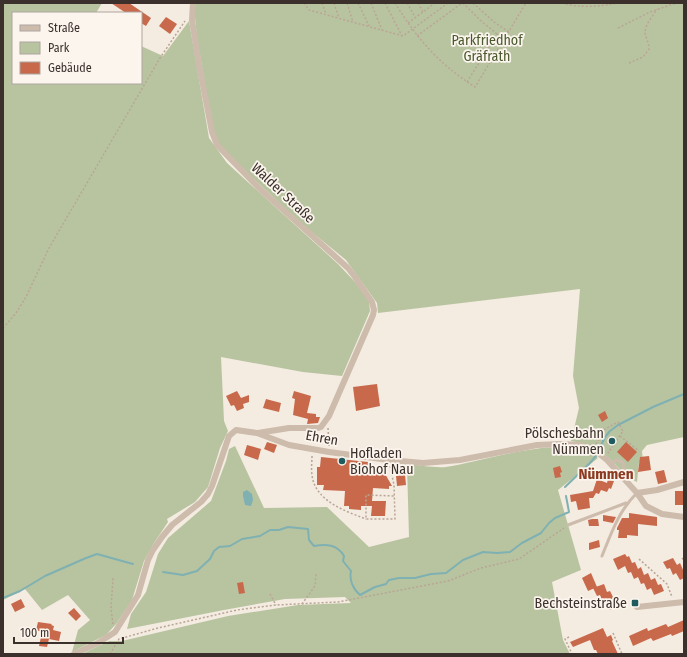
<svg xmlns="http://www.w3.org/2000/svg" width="687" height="657" viewBox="0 0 687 657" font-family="'Fira Sans Condensed',sans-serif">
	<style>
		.green { fill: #b8c4a0 }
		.water { fill: #7fb0b2 }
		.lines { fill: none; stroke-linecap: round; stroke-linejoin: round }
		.stream { stroke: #7fb0b2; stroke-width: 2 }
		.building { fill: #c8694b }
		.path { stroke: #b9a596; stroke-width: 1.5; stroke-dasharray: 2 2; stroke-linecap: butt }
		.service { stroke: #cdbbac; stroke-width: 3 }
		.minor { stroke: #cdbbac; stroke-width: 6 }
		.poi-dot { fill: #1f5a5e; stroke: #fbf5ee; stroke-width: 1.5 }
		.labels { text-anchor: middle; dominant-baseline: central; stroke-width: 3.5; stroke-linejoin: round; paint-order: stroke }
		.park-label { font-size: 14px; fill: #4a5a2e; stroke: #fbf5ee }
		.street-label { font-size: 14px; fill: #3b302b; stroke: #fbf5ee }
		.poi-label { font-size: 14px; fill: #3b302b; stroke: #fbf5ee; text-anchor: end }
		.neighbourhood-label { font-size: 15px; font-weight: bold; fill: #8c3b22; stroke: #fbf5ee }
	</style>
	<rect width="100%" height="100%" fill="#f4ebe1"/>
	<!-- green -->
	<g class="green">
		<path d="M3,3H102L96,13H13V83H141V46L163,56L189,21L209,138L227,163L338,264L355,282L369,301L370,311L342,376L303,372L221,357L224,421L228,431L220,448L208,487L195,502L167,519L168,522L154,543L144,561L132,600L117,623L106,635L72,652L78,630L90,620L68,595L42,610L25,589L3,600Z"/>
		<path d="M195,3H684V437L647,445L642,451L643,462H639L637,482C625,477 621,470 613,462C600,449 588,444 571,441L579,408L573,376L580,289L378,313L377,303L346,260L302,224L221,148L213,131L197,37L195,18Z"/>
		<path d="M235,446L264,508L327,507L369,547L409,537L407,464C419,465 434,468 446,467C482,462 570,431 598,458L558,490L581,570L552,582L563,640L570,654H82L109,641H122L228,616L298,605L351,603L345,597L285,599L224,610L127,629L131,614L146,592L158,554L168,538L211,501L226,461L229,449Z"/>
	</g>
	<!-- water -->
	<path class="water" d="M247,490L252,494L253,500L251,506L245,505L243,496V492Z"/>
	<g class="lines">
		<!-- stream -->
		<g class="stream">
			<path d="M565,487L589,464L596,456L605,437L610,431L618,425L653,407L684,394"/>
			<path d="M163,572L183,575L197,571L210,559L214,551L219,547L230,546L242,539L260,536L270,530H279L288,527L308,529L309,540L314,546C326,544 337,544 344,556L343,561L351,571C349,580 353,589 360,595L375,587L386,584L389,580L399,578H415L431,574L446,573L463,560L483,552L497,553L510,552L522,543L541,533L549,523L555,518L569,512L566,496"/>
			<path d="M3,598L20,591L45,576L86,558L97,554L133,564"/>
		</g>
	</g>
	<!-- building -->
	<g class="building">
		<path d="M111,3H129L151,18L146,26L141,23V13H126Z"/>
		<path d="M166,17L177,24L170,34L159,26Z"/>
		<path d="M377,384L380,406L356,411L353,387Z"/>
		<path d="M237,391L241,398L249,395V402L243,404L244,408L237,411L234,405L231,406L226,396Z"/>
		<path d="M294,391L311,396L307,413L316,414V417H320L318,423L307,424L308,419L293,415L295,399L292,398Z"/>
		<path d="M266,399L281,403L279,412L263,408Z"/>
		<path d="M605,411L608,418L602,422L598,415Z"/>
		<path d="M267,442L277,445L274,453L264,449Z"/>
		<path d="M626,442L637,452L628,462L617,452Z"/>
		<path d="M247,445L261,449L258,460L244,455Z"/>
		<path d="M649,456L651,470L638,472L640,457Z"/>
		<path d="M321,457L368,462L367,471L384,472L392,486H389V489L373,488L372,501H386L385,516H371L372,506H361V510L349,509V506H344L345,491L323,490L324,485H317V467H320Z"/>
		<path d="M560,466L562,472L560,473L561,477L555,478L553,468Z"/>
		<path d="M590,466L593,474L587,477L584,471Z"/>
		<path d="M664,470L667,482L658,484L655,472Z"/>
		<path d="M405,475L406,485L397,486L396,476Z"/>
		<path d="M597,479L607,483L608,479L614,481L611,489L609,488L607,492L601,490L599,494L596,493L593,498H589L590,508L578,510L576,501L571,502L570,495L593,491Z"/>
		<rect x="675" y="491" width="9" height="14"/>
		<path d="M629,513L657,517V526L638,524V536L627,535V538H618L619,530H617V528L622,518H629Z"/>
		<path d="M603,515L616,517L613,523L603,521Z"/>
		<path d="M592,519H598L599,526H589L588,520Z"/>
		<path d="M599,540L600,547L589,550V543Z"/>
		<path d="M625,554L627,557L629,556L632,563L635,562L638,569L641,567L644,575L648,573L651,580L655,578L658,585L661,584L664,591L654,595L651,588L647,590L644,583L641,584L638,577L634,579L631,572L628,573L625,566L618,570L613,559Z"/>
		<path d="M673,558L677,565L680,563L684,572V578L680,580L676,573L673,575L670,568L667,569L663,562Z"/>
		<path d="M591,573L597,587L588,591L582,578Z"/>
		<path d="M243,582L245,593L239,594L237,583Z"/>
		<path d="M604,584L607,592L610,591L614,599L617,597L620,605L610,610L606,602L603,603L600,595L597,596L593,588Z"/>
		<path d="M21,599L25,607L15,612L11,604Z"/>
		<path d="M74,608L81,616L76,621L68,613Z"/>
		<path d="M684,620V631L672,636L671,634L653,641L651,638L633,646L629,636L647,628L648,631L666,624L668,627Z"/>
		<path d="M38,622L52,624L51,625L54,626L53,630L61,632L59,641L49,639L47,647L39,646L42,632L36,630Z"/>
		<path d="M603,628L607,637L611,635L613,640L612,641L618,654H598L596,650H594L590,640L573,647L570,642Z"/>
	</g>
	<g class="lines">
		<!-- path -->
		<g class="path">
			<path d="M304,3L309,10L403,36L448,3"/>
			<path d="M322,3L326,14"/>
			<path d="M334,3L339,18"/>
			<path d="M347,3L353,22"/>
			<path d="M358,3L369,26"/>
			<path d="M371,3L382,30"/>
			<path d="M385,3L402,36"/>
			<path d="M395,3C418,40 439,64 475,87L526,3"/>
			<path d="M407,3L415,17"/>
			<path d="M418,3L423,12"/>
			<path d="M463,3L480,20L497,34"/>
			<path d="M473,3L494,22L509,32"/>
			<path d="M562,3C579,8 599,7 617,3"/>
			<path d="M408,23L435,3"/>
			<path d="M618,28L650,12L676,3"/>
			<path d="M417,36L462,3"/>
			<path d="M629,63L643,57L649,49C649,43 646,38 645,33C645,24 653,16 657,9"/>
			<path d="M467,82L497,34L504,38"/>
			<path d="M3,328L16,313L26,297L49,248L160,58L185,21"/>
			<path d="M328,428L329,446"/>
			<path d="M620,436L639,451"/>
			<path d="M596,444L605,429L618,422L623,431L608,453"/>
			<path d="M312,456C312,462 311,469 312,475C315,501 345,511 366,519"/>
			<path d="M390,466L394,485L395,519H366V495L395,496"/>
			<path d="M682,558L684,560"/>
			<path d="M639,559L667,584L672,597"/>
			<path d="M270,594L276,605"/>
			<path d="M302,604L315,586L316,574"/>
			<path d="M113,624L111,609L113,578"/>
			<path d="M613,633L622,654"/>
			<path d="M569,637L565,639L572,654"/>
			<path d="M110,654L119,639L158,628L237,610L276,605L338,602L448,581L481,568L519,559L564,528"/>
		</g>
		<!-- service -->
		<g class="service">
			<path d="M611,465L616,460L623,462L624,469L620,473"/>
			<path d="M568,525L626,503"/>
			<path d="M602,556C611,534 619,510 637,493"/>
		</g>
		<!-- minor -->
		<g class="minor">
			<path d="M193,3L192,20L199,65L212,132L217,145L260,189L348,268L355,277L372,302L374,310L373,315L329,416L321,427L318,428H289L258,433"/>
			<path d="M637,493L657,490L684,482"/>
			<path d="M637,607L684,602"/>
			<path d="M74,654L98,643L115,632L138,595L148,560L153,550L162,537L172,525L201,502L208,494L212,486L229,436L236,430L257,433L289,445L329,452L389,460L423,463L460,460L537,445L561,444L581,445L593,449L607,460L637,493L646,506L662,514L684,517"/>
		</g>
	</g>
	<!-- markers -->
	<g class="poi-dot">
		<circle cx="612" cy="441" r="4"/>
		<circle cx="342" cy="461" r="4"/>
		<rect x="631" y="599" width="8" height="8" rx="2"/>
	</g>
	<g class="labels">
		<!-- park labels -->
		<g class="park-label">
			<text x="487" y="40">Parkfriedhof<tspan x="487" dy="16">Gräfrath</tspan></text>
		</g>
		<!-- street labels -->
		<g class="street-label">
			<text transform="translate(283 193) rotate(43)">Walder Straße</text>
			<text transform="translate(322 438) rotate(10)">Ehren</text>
		</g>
		<!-- poi labels -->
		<g class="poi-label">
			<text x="604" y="433">Pölschesbahn<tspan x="604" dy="16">Nümmen</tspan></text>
			<text x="350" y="453" text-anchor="start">Hofladen<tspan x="350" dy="16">Biohof Nau</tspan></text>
			<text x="627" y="603">Bechsteinstraße</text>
		</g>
		<!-- neighbourhood labels -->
		<g class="neighbourhood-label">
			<text x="606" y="474">Nümmen</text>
		</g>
	</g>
	<!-- border -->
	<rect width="687" height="657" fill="none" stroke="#3b302b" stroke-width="8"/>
	<!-- legend -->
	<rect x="12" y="12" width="130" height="72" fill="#fbf5ee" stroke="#aea6a0"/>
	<rect x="20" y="25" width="20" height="6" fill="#cdbbac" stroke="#aea6a0"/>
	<text x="48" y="32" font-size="12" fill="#3b302b">Straße</text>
	<rect x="20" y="42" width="20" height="12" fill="#b8c4a0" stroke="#aea6a0"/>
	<text x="48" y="52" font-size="12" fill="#3b302b">Park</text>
	<rect x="20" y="62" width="20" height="12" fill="#c8694b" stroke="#aea6a0"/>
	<text x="48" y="72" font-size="12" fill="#3b302b">Gebäude</text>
	<!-- scale -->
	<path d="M14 637v6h109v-6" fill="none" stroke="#3b302b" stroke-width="2"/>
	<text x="20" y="637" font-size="12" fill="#3b302b" stroke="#fbf5ee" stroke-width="3" paint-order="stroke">100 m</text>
</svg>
